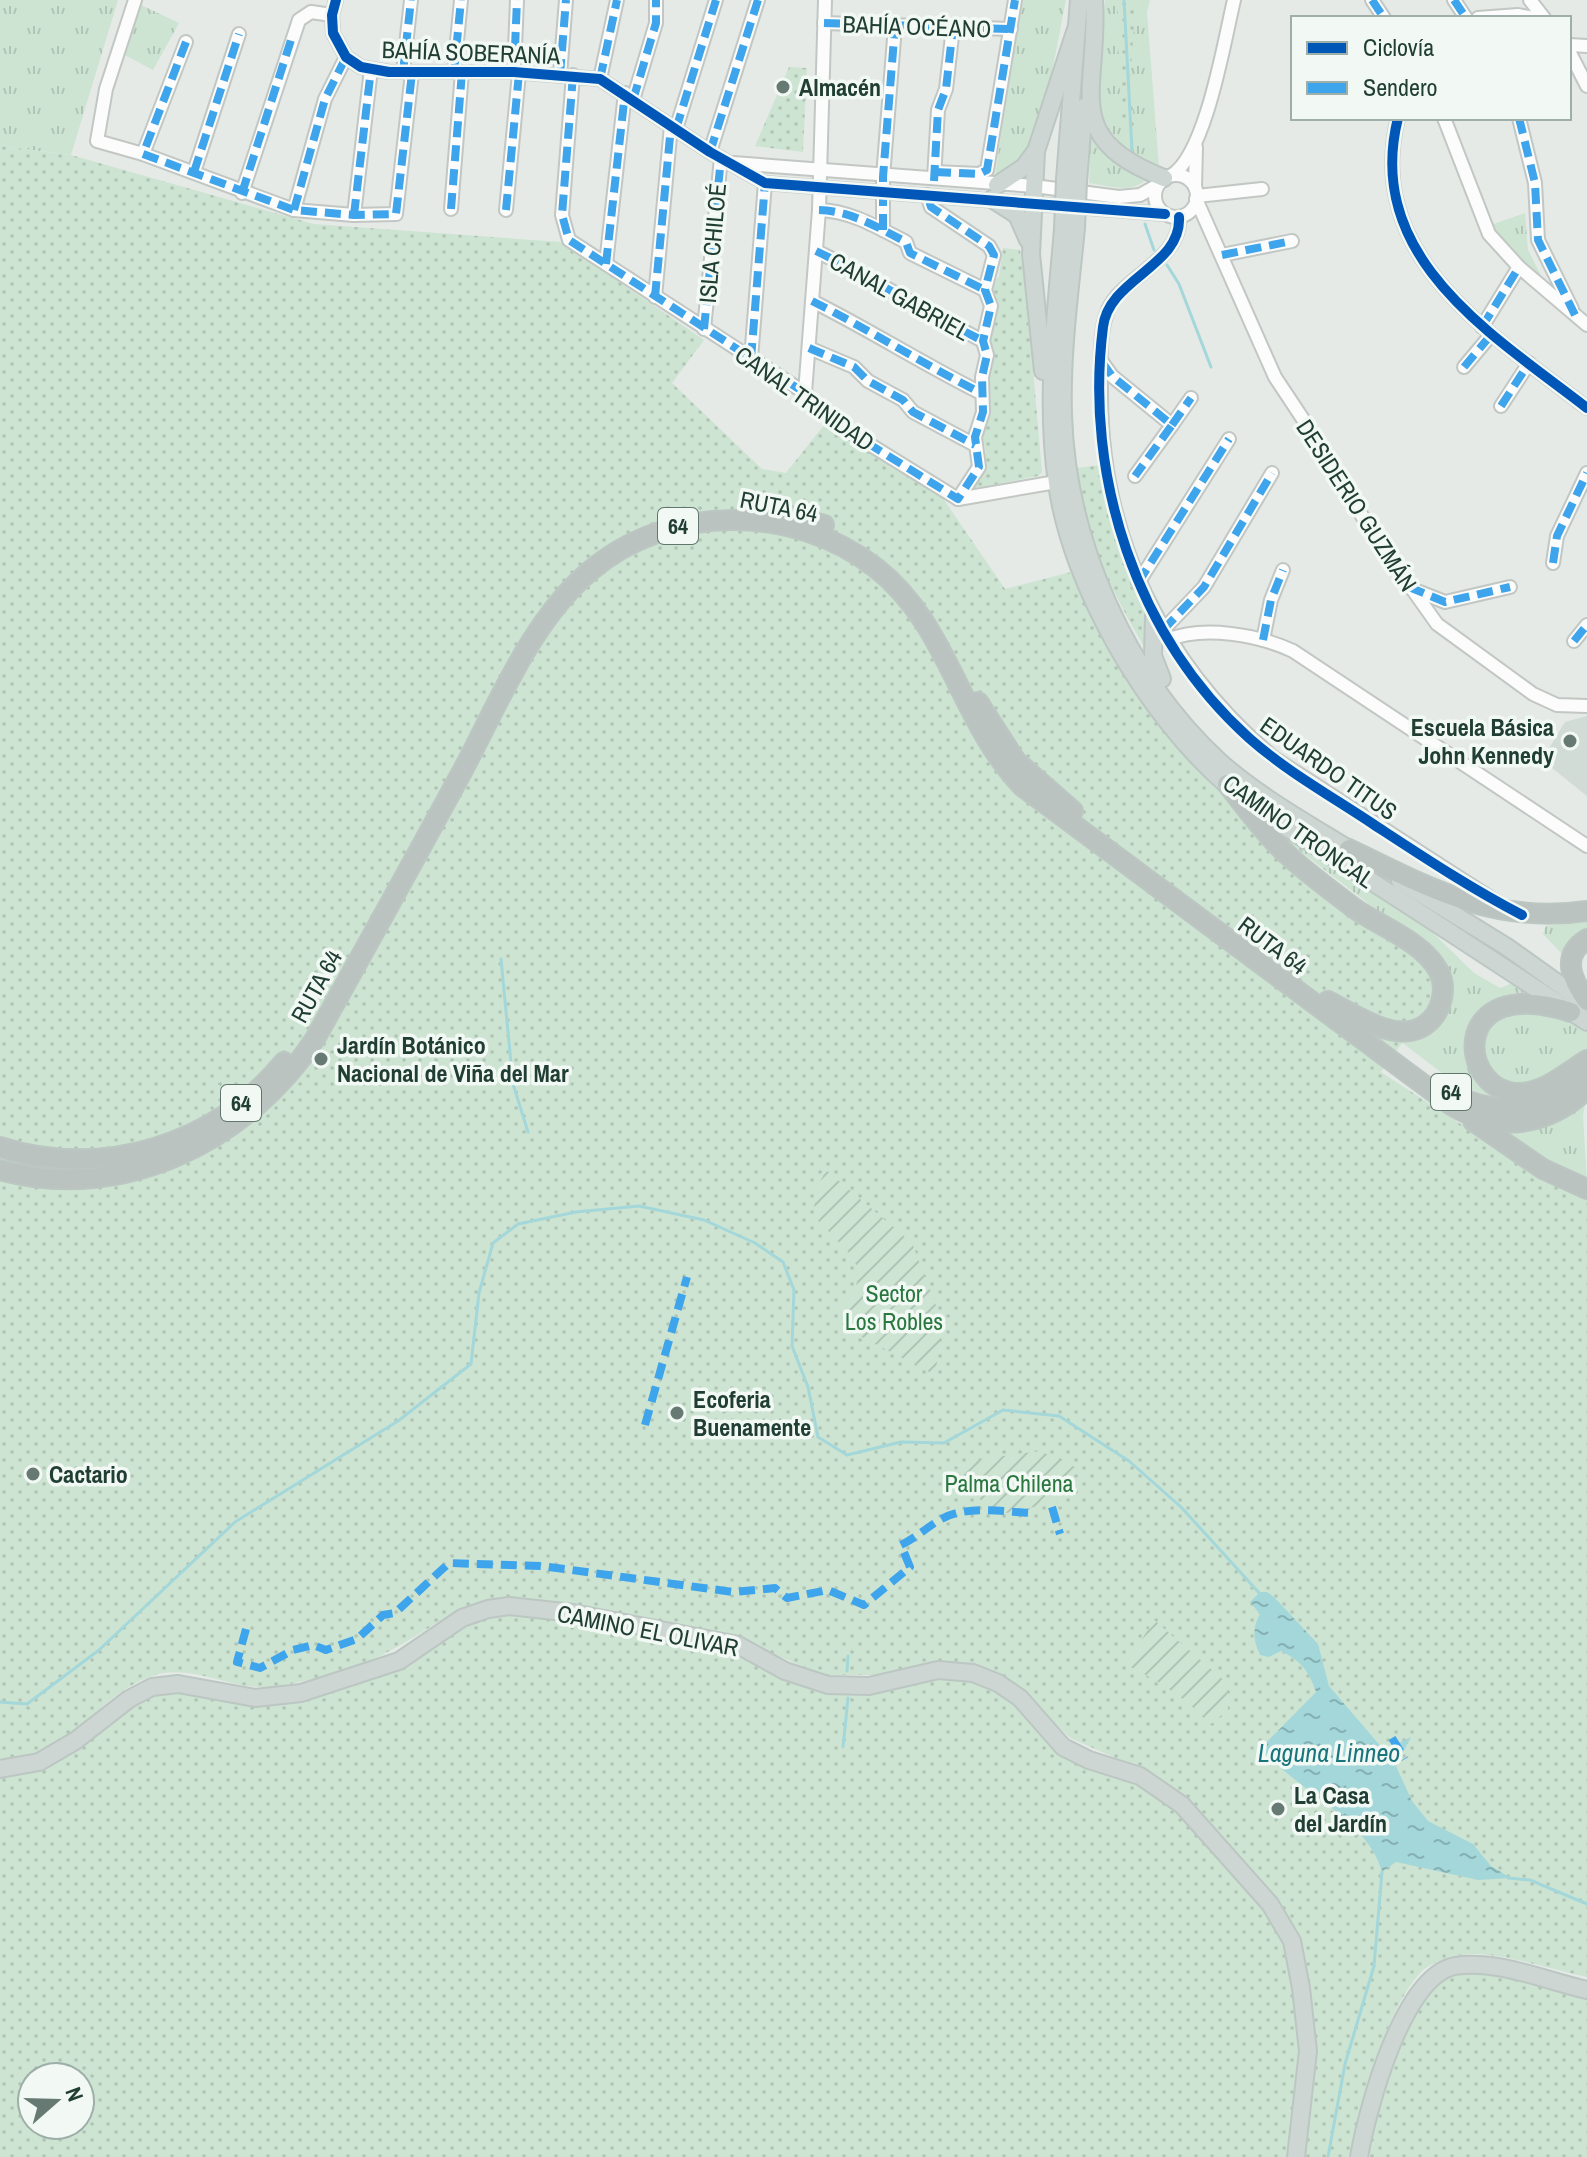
<svg xmlns="http://www.w3.org/2000/svg" width="1587" height="2157" viewBox="0 0 1587 2157" font-family="'Archivo Narrow',sans-serif">
	<style>
		.built { fill: #d2dcd7 }
		.grass { fill: url(#grass-tufts) }
		.park { fill: url(#park-dots); fill-rule: evenodd }
		.garden { fill: url(#garden-furrows) }
		.water { fill: url(#water-ripples) }
		.lines { fill: none; stroke-linecap: round; stroke-linejoin: round }
		.stream { stroke: #a4d7da; stroke-width: 3 }
		.minor-casing { stroke: #c2c7c4; stroke-width: 16 }
		.major-casing { stroke: #bcc6c2; stroke-width: 20 }
		.highway-casing { stroke: #bcc6c2; stroke-width: 22 }
		.minor { stroke: #fbfcfb; stroke-width: 12 }
		.major { stroke: #cdd6d3; stroke-width: 16 }
		.highway { stroke: #bac3c0; stroke-width: 18 }
		.major-bridge-casing { stroke: #bcc6c2; stroke-width: 20; stroke-linecap: butt }
		.major-bridge { stroke: #cdd6d3; stroke-width: 16 }
		.quiet { stroke: #3ea4eb; stroke-width: 8; stroke-dasharray: 16 8; stroke-linecap: butt }
		.cycleway-casing { stroke: #f2f9f5; stroke-width: 15 }
		.cycleway { stroke: #0057b8; stroke-width: 10 }
		.poi-dot { fill: #667a73; stroke: #f2f9f5; stroke-width: 3 }
		.labels { text-anchor: middle; dominant-baseline: central; stroke-width: 7; stroke-linejoin: round; paint-order: stroke }
		.shield { fill: #f2f9f5; stroke: #60766e; stroke-width: 2 }
		.shield-label { font-size: 22px; font-weight: bold; fill: #213e34 }
		.street-label { font-size: 24px; fill: #213e34; stroke: #f2f9f5 }
		.poi-label { font-size: 24px; font-weight: bold; fill: #213e34; stroke: #f2f9f5; text-anchor: start }
		.park-label { font-size: 24px; fill: #2a7740; stroke: #f2f9f5 }
		.water-label { font-size: 26px; font-style: italic; fill: #19757d; stroke: #f2f9f5 }
	</style>
	<defs>
		<pattern id="grass-tufts" width="24" height="20" patternUnits="userSpaceOnUse" patternTransform="scale(2)"><rect width="24" height="20" fill="#cde4d2"/><path d="M3 7l-1-3M5 7V3M7 7l1-3M15 17l-1-3M17 17v-4M19 17l1-3" fill="none" stroke="#b0c5b5"/></pattern>
		<pattern id="park-dots" width="8" height="8" patternUnits="userSpaceOnUse" patternTransform="scale(2)"><rect width="8" height="8" fill="#cde4d2"/><path d="M2 2h.1M6 6h.1" fill="none" stroke="#b0c5b5" stroke-width="1.8" stroke-linecap="round"/></pattern>
		<pattern id="garden-furrows" width="10" height="10" patternUnits="userSpaceOnUse" patternTransform="scale(2)"><rect width="10" height="10" fill="#cde4d2"/><path d="M-1 1l2-2M0 10L10 0M9 11l2-2" fill="none" stroke="#b0c5b5"/></pattern>
		<pattern id="water-ripples" width="26" height="14" patternUnits="userSpaceOnUse" patternTransform="scale(2)"><rect width="26" height="14" fill="#a4d7da"/><path d="M2 4q2-2 4 0t4 0M15 11q2-2 4 0t4 0" fill="none" stroke="#85b0b2"/></pattern>
	</defs>
	<rect width="100%" height="100%" fill="#e5eae7"/>
	<!-- built -->
	<path class="built" d="M1587,716V796L1542,760L1565,722Z"/>
	<!-- grass -->
	<g class="grass">
		<path d="M0,0H118L71,155L0,146Z"/>
		<path d="M1020,0H1066L1051,77L1025,158L995,177Z"/>
		<path d="M1105,0H1150L1147,12L1159,167C1147,162 1131,157 1120,148C1083,121 1102,42 1105,0Z"/>
		<path d="M141,5L179,23L153,70L123,54Z"/>
		<path d="M1091,131L1149,177C1132,195 1111,186 1089,183Z"/>
		<path d="M1525,213L1528,250L1552,297L1485,227Z"/>
		<path d="M1281,832L1426,926L1474,973L1500,988L1510,984L1528,993C1453,988 1436,1097 1524,1100C1468,1101 1441,1071 1397,1039L1447,1010L1403,930L1278,834Z"/>
		<path d="M1587,921V928L1562,954L1543,934L1546,926Z"/>
		<path d="M1557,1011L1587,1033V1057L1540,1084L1505,1086C1479,1057 1475,1044 1500,1013Z"/>
		<path d="M1586,1099L1583,1116L1587,1182L1493,1130Z"/>
	</g>
	<!-- park -->
	<g class="park">
		<path d="M1117,0H1136L1129,94L1137,129L1121,128Z"/>
		<path d="M789,67L807,68L803,152L755,146Z"/>
		<path d="M0,146L71,155L314,224L561,242L704,340L672,383L762,469L786,473L824,425L942,497L1005,589L1071,572L1098,626L1199,769L1262,838L1419,955L1436,976L1433,1001L1381,1072L1545,1179L1587,1197V1977C1552,1970 1513,1956 1478,1954C1462,1953 1432,1960 1420,1973C1384,2013 1361,2104 1353,2157H1302L1313,2068L1310,1991L1298,1934L1281,1904L1185,1796L1152,1774L1070,1738L1003,1677L963,1662L872,1675H821L734,1636L521,1597C456,1600 432,1631 378,1657C348,1672 312,1680 279,1686C234,1694 192,1660 149,1677C93,1699 69,1757 0,1764Z"/>
		<path d="M1003,248L1020,250L1035,340L1033,369L1042,472L1038,476L972,489L986,452L981,431L991,406L985,380L994,355L988,330L998,302L992,286L999,276Z"/>
		<path d="M1100,465L1112,527L1148,616V653C1113,594 1083,537 1077,468Z"/>
		<path d="M508,1609L715,1643L796,1680L961,1677L1005,1693L1038,1727L1133,1777L1175,1806L1267,1908L1283,1934L1300,2024L1297,2109L1289,2157H0V1772L30,1767L129,1703L165,1688L240,1699L335,1686L468,1619ZM32,2077H80V2125H32Z"/>
		<path d="M1488,1971L1587,1992V2157H1360L1365,2134L1412,2012L1447,1974Z"/>
	</g>
	<!-- garden -->
	<g class="garden">
		<path d="M826,1170L912,1243L943,1324L935,1375L854,1333L840,1307L855,1293L859,1270L850,1254L815,1217L814,1194Z"/>
		<path d="M1040,1451L1077,1468L1057,1502L1002,1514L943,1475L981,1459Z"/>
		<path d="M1154,1620L1226,1682L1228,1710L1211,1724C1185,1698 1159,1680 1126,1665Z"/>
	</g>
	<!-- water -->
	<path class="water" d="M1260,1592H1267L1274,1597L1318,1644L1329,1686L1384,1750L1411,1737L1396,1766L1412,1801L1428,1821L1473,1844L1491,1866L1511,1878L1478,1880L1396,1862L1382,1872C1368,1819 1294,1789 1261,1748L1316,1692C1309,1671 1301,1661 1281,1651L1269,1657L1260,1655C1253,1640 1252,1628 1260,1614L1250,1602Z"/>
	<g class="lines">
		<!-- stream -->
		<g class="stream">
			<path d="M1124,0L1132,151"/>
			<path d="M1145,224L1154,250"/>
			<path d="M1167,265L1179,284L1211,367"/>
			<path d="M501,959L513,1084L528,1132"/>
			<path d="M847,1671L848,1656"/>
			<path d="M0,1702L27,1704L99,1650L235,1522L398,1421L471,1364L479,1293L493,1243L518,1224L576,1212L639,1206L704,1220L755,1243L783,1262L794,1290L792,1346L808,1387L818,1437L847,1455L901,1442L944,1443L1003,1410L1059,1416L1129,1461L1181,1507L1262,1596"/>
			<path d="M843,1747L848,1698"/>
			<path d="M1508,1878L1530,1880L1587,1904"/>
			<path d="M1328,2157L1345,2064L1374,1966L1382,1872"/>
		</g>
		<!-- minor casing -->
		<g class="minor-casing">
			<g id="minor">
				<path d="M135,0L106,89L97,141L143,154L294,210L354,215L396,214L412,73"/>
				<path d="M336,0L332,15L333,33L346,57L361,67L389,72H514L600,79L710,152L765,183L1165,214"/>
				<path d="M1372,0L1384,18"/>
				<path d="M1454,0L1466,18"/>
				<path d="M1530,0L1544,18"/>
				<path d="M1478,18L1518,15L1534,18"/>
				<path d="M824,23L1011,29"/>
				<path d="M1569,45L1587,46"/>
				<path d="M1569,51L1587,86"/>
				<path d="M403,72L411,0"/>
				<path d="M454,72L461,0"/>
				<path d="M514,72L517,0"/>
				<path d="M560,75L566,0"/>
				<path d="M573,75L562,215L569,240L805,393L835,423L958,499L1056,482"/>
				<path d="M600,79L617,0"/>
				<path d="M633,100L656,23V0"/>
				<path d="M1398,118C1363,258 1493,335 1587,408"/>
				<path d="M1444,118L1489,234L1519,267L1587,325"/>
				<path d="M1519,118L1535,183L1538,240L1572,309"/>
				<path d="M676,129L716,0"/>
				<path d="M710,152L758,0"/>
				<path d="M143,154L186,42"/>
				<path d="M733,163L1034,186L1119,197L1140,195L1158,185"/>
				<path d="M194,172L239,34"/>
				<path d="M935,172L979,174L987,170L1015,0"/>
				<path d="M1172,175C1206,153 1224,42 1234,0"/>
				<circle cx="1176" cy="196" r="21"/>
				<path d="M934,178L938,110L946,89L953,27"/>
				<path d="M1195,187L1196,147"/>
				<path d="M242,193L299,20L311,12L332,15"/>
				<path d="M927,195L931,207L989,246L994,255L985,290L991,306L983,341L987,355L982,377L983,412L975,437L979,467L958,499"/>
				<path d="M1197,196L1262,189"/>
				<path d="M1196,199L1275,377L1328,457L1369,528L1437,624L1533,694L1557,705L1587,706"/>
				<path d="M451,209L462,72"/>
				<path d="M294,210L325,99L346,57"/>
				<path d="M506,210L519,73"/>
				<path d="M819,210C851,211 877,227 906,242L910,253L985,290"/>
				<path d="M354,215L371,69"/>
				<path d="M1179,217C1182,260 1124,275 1108,310C1098,334 1101,368 1101,394C1101,538 1164,666 1274,758L1500,904"/>
				<path d="M883,230V177L895,26"/>
				<path d="M816,251C874,279 926,312 983,341"/>
				<path d="M1222,255L1292,241"/>
				<path d="M606,264L625,93"/>
				<path d="M655,297L671,126"/>
				<path d="M812,301C870,330 923,364 981,393"/>
				<path d="M1482,327L1519,267"/>
				<path d="M704,329L721,158"/>
				<path d="M809,348L854,367L868,381L903,400L913,412L975,445"/>
				<path d="M751,359L765,183"/>
				<path d="M1102,362L1112,376L1172,425L1135,476"/>
				<path d="M1464,367L1490,336"/>
				<path d="M805,393L819,210L825,0"/>
				<path d="M1501,406L1529,363"/>
				<path d="M1172,425L1191,398"/>
				<path d="M1553,563L1557,536L1587,473"/>
				<path d="M1138,583L1229,439"/>
				<path d="M1412,589L1445,602L1510,587"/>
				<path d="M1163,630L1204,587L1272,473"/>
				<path d="M1168,640C1203,625 1259,635 1293,651L1587,846"/>
				<path d="M1263,640L1271,600L1283,570"/>
				<path d="M1574,641L1587,625"/>
			</g>
		</g>
		<!-- major casing -->
		<g class="major-casing">
			<g id="major">
				<path d="M1094,0C1100,91 1058,137 1164,178"/>
				<path d="M1065,179L1079,0"/>
				<path d="M1078,181L1084,107"/>
				<path d="M997,185L1024,167L1035,152"/>
				<path d="M992,199L1017,215L1028,240"/>
				<path d="M1076,228C1070,290 1061,353 1063,415C1067,541 1126,675 1219,761C1260,798 1314,827 1360,856"/>
				<path d="M1063,229C1056,313 1045,399 1057,483C1071,587 1148,717 1227,785C1269,820 1318,846 1363,876C1438,924 1512,973 1587,1022"/>
				<path d="M1043,371L1031,254L1036,151L1077,26"/>
				<path d="M1154,616L1153,656L1162,679"/>
				<path d="M1400,881L1507,947L1587,1004"/>
				<path d="M0,1769L39,1762L75,1741L129,1699L152,1687L178,1684L255,1698L301,1693L399,1661L462,1618L488,1609L509,1606L573,1613L738,1645L785,1671L828,1685L869,1686L938,1670L973,1673L998,1683L1020,1698L1063,1747L1089,1760L1140,1776L1182,1805L1270,1904L1292,1941L1301,1988L1308,2051L1296,2157"/>
				<path d="M1359,2157C1367,2111 1402,1976 1455,1966C1496,1959 1547,1981 1587,1990"/>
			</g>
		</g>
		<!-- highway casing -->
		<g class="highway-casing">
			<g id="highway">
				<path d="M767,510L824,525"/>
				<path d="M978,702L1016,761L1073,811"/>
				<path d="M1227,784C1247,809 1267,837 1291,858C1311,876 1333,892 1354,908C1379,926 1422,941 1438,970C1448,988 1442,1013 1425,1025C1397,1045 1354,1014 1328,1001"/>
				<path d="M1349,849C1430,889 1494,924 1587,911"/>
				<path d="M1587,939C1560,956 1572,980 1587,1001"/>
				<path d="M1571,1012C1446,971 1457,1096 1522,1093C1546,1091 1567,1073 1587,1060"/>
				<path d="M1456,1095C1503,1121 1552,1108 1587,1070"/>
				<path d="M1473,1121L1543,1169L1587,1189"/>
				<path d="M0,1147C102,1180 216,1145 284,1062"/>
				<path d="M0,1170C122,1204 248,1141 315,1039C365,949 415,859 464,768C499,702 532,620 590,571C670,503 794,504 876,568C949,625 959,721 1023,787L1451,1105C1498,1134 1548,1126 1587,1089"/>
			</g>
		</g>
		<!-- minor -->
		<use href="#minor" class="minor"/>
		<!-- major -->
		<use href="#major" class="major"/>
		<!-- highway -->
		<use href="#highway" class="highway"/>
		<!-- major-bridge casing -->
		<g class="major-bridge-casing">
			<g id="major-bridge">
				<path d="M1076,228L1078,181"/>
				<path d="M1063,229L1065,179"/>
			</g>
		</g>
		<!-- major-bridge -->
		<use href="#major-bridge" class="major-bridge"/>
		<!-- quiet -->
		<g class="quiet">
			<path d="M1372,0L1384,18"/>
			<path d="M1454,0L1466,18"/>
			<path d="M824,23L1011,29"/>
			<path d="M186,42L143,154L294,210L354,215L396,214L412,73"/>
			<path d="M403,72L411,0"/>
			<path d="M454,72L461,0"/>
			<path d="M514,72L517,0"/>
			<path d="M560,75L566,0"/>
			<path d="M573,75L562,215L569,240L805,393L835,423L958,499L979,467L975,437L983,412L982,377L987,355L983,341L991,306L985,290L994,255L989,246L931,207L927,195"/>
			<path d="M600,79L617,0"/>
			<path d="M633,100L656,23V0"/>
			<path d="M1519,118L1535,183L1538,240L1575,315"/>
			<path d="M676,129L716,0"/>
			<path d="M710,152L758,0"/>
			<path d="M194,172L239,34"/>
			<path d="M935,172L979,174L987,170L1015,0"/>
			<path d="M934,181L938,110L946,89L953,27"/>
			<path d="M242,193L291,40"/>
			<path d="M451,209L462,72"/>
			<path d="M294,210L325,99L346,57"/>
			<path d="M506,210L519,73"/>
			<path d="M819,210C851,211 877,227 906,242L910,253L985,290"/>
			<path d="M354,215L371,69"/>
			<path d="M883,230V177L895,26"/>
			<path d="M816,251C874,279 926,312 983,341"/>
			<path d="M1222,255L1292,241"/>
			<path d="M606,264L625,93"/>
			<path d="M655,297L671,126"/>
			<path d="M812,301C870,330 923,364 981,393"/>
			<path d="M1482,327L1519,267"/>
			<path d="M704,329L721,158"/>
			<path d="M809,348L854,367L868,381L903,400L913,412L975,445"/>
			<path d="M751,359L765,183"/>
			<path d="M1102,362L1112,376L1172,425L1135,476"/>
			<path d="M1464,367L1490,336"/>
			<path d="M1501,406L1529,363"/>
			<path d="M1172,425L1191,398"/>
			<path d="M1553,563L1557,536L1587,473"/>
			<path d="M1138,583L1229,439"/>
			<path d="M1409,587L1445,602L1510,587"/>
			<path d="M1163,630L1204,587L1272,473"/>
			<path d="M1263,640L1271,600L1283,570"/>
			<path d="M1574,641L1587,625"/>
			<path d="M645,1425L687,1277"/>
			<path d="M1052,1507L1060,1534"/>
			<path d="M246,1629L237,1662L260,1668L293,1650L313,1645L326,1650L357,1639L383,1615L395,1613L449,1563L542,1566L733,1592L775,1588L787,1598L828,1590L864,1605L910,1567L901,1545C915,1538 925,1529 938,1521C964,1504 1003,1512 1032,1513"/>
			<path d="M1392,1738L1405,1759"/>
		</g>
		<!-- cycleway casing -->
		<g class="cycleway-casing">
			<g id="cycleway">
				<path d="M336,0L332,15L333,33L346,57L361,67L389,72H514L600,79L710,152L765,183L1165,214"/>
				<path d="M1398,118C1363,258 1493,335 1587,408"/>
				<path d="M1179,217C1182,266 1109,278 1103,327C1084,476 1136,636 1249,738C1286,771 1331,796 1373,824C1422,856 1470,888 1522,915"/>
			</g>
		</g>
		<!-- cycleway -->
		<use href="#cycleway" class="cycleway"/>
	</g>
	<!-- markers -->
	<g class="poi-dot">
		<circle cx="783" cy="87" r="8"/>
		<circle cx="1570" cy="741" r="8"/>
		<circle cx="321" cy="1059" r="8"/>
		<circle cx="677" cy="1413" r="8"/>
		<circle cx="33" cy="1474" r="8"/>
		<circle cx="1278" cy="1809" r="8"/>
	</g>
	<g class="labels">
		<!-- shield labels -->
		<g class="shield">
			<rect x="658" y="508" width="40" height="36" rx="6"/>
			<rect x="1431" y="1074" width="40" height="36" rx="6"/>
			<rect x="221" y="1085" width="40" height="36" rx="6"/>
		</g>
		<g class="shield-label">
			<text x="678" y="526">64</text>
			<text x="1451" y="1092">64</text>
			<text x="241" y="1103">64</text>
		</g>
		<!-- street labels -->
		<g class="street-label">
			<text transform="translate(917 26) rotate(2)">BAHÍA OCÉANO</text>
			<text transform="translate(471 52) rotate(2)">BAHÍA SOBERANÍA</text>
			<text transform="translate(712 243) rotate(-85)">ISLA CHILOÉ</text>
			<text transform="translate(900 296) rotate(29)">CANAL GABRIEL</text>
			<text transform="translate(805 398) rotate(35)">CANAL TRINIDAD</text>
			<text transform="translate(1357 505) rotate(57)">DESIDERIO GUZMÁN</text>
			<text transform="translate(779 506) rotate(11)">RUTA 64</text>
			<text transform="translate(1329 768) rotate(35)">EDUARDO TITUS</text>
			<text transform="translate(1299 831) rotate(35)">CAMINO TRONCAL</text>
			<text transform="translate(1273 945) rotate(37)">RUTA 64</text>
			<text transform="translate(316 986) rotate(-61)">RUTA 64</text>
			<text transform="translate(648 1630) rotate(11)">CAMINO EL OLIVAR</text>
		</g>
		<!-- poi labels -->
		<g class="poi-label">
			<text x="799" y="87">Almacén</text>
			<text x="1554" y="727" text-anchor="end">Escuela Básica<tspan x="1554" dy="28">John Kennedy</tspan></text>
			<text x="337" y="1045">Jardín Botánico<tspan x="337" dy="28">Nacional de Viña del Mar</tspan></text>
			<text x="693" y="1399">Ecoferia<tspan x="693" dy="28">Buenamente</tspan></text>
			<text x="49" y="1474">Cactario</text>
			<text x="1294" y="1795">La Casa<tspan x="1294" dy="28">del Jardín</tspan></text>
		</g>
		<!-- park labels -->
		<g class="park-label">
			<text x="894" y="1293">Sector<tspan x="894" dy="28">Los Robles</tspan></text>
			<text x="1009" y="1483">Palma Chilena</text>
		</g>
		<!-- water labels -->
		<g class="water-label">
			<text x="1329" y="1752">Laguna Linneo</text>
		</g>
	</g>
	<!-- legend -->
	<rect x="1291" y="16" width="280" height="104" fill="#f2f9f5" stroke="#9eaea8" stroke-width="2"/>
	<rect x="1307" y="42" width="40" height="12" fill="#0057b8" stroke="#9eaea8" stroke-width="2"/>
	<text x="1363" y="56" font-size="24" fill="#213e34">Ciclovía</text>
	<rect x="1307" y="82" width="40" height="12" fill="#3ea4eb" stroke="#9eaea8" stroke-width="2"/>
	<text x="1363" y="96" font-size="24" fill="#213e34">Sendero</text>
	<!-- north arrow -->
	<g transform="translate(56 2101) rotate(70)"><circle r="38" fill="#f2f9f5" stroke="#9eaea8" stroke-width="2"/>
	<path d="M0-6L14 30L0 20L-14 30Z" fill="#667a73"/>
	<text y="-12" font-size="22" font-weight="bold" text-anchor="middle" fill="#213e34">N</text>
	</g>
</svg>
